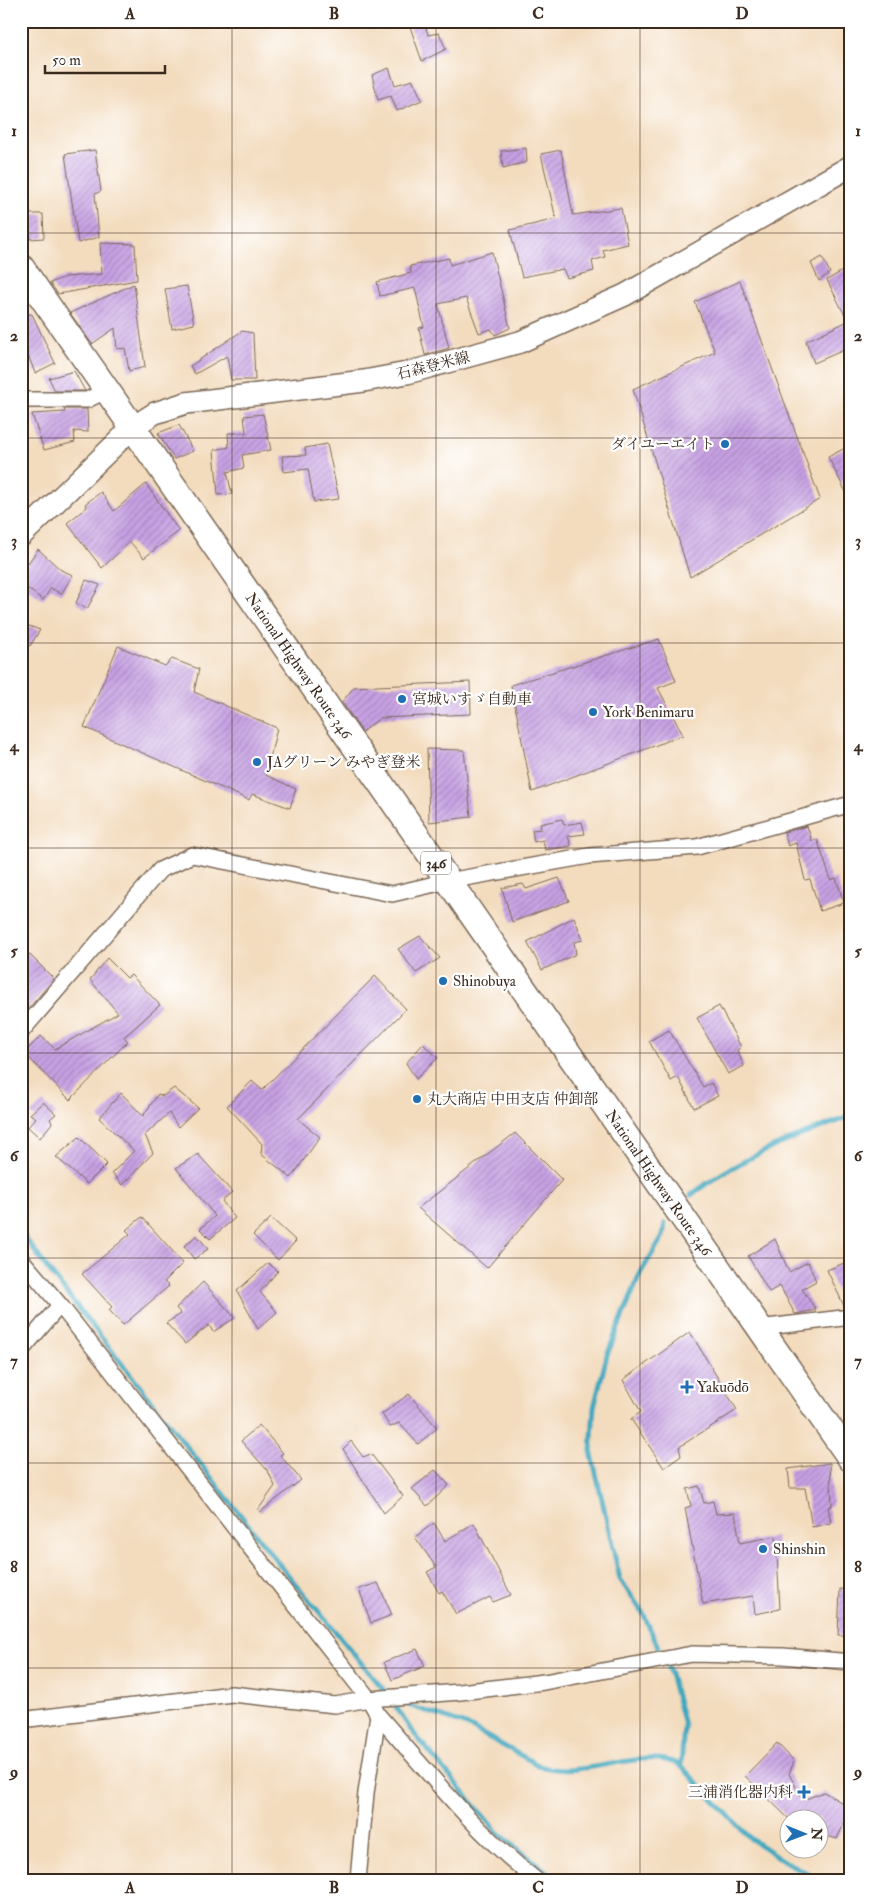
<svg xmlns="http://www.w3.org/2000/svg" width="872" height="1901" viewBox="0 0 872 1901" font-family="'IM FELL Double Pica','Noto Serif JP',serif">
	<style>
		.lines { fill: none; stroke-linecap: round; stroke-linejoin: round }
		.stream { stroke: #3fa8bf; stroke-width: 5 }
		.building { fill: url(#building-hatch) }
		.minor-casing { stroke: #7b6856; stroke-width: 18 }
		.secondary-casing { stroke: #7b6856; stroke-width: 24 }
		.trunk-casing { stroke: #7b6856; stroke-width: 28 }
		.minor { stroke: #fff; stroke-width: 15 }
		.secondary { stroke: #fff; stroke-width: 21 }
		.trunk { stroke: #fff; stroke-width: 25 }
		.grid { fill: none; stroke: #3b2a1e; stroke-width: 1; stroke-opacity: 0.55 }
		.poi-dot { fill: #1f6fb2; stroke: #fff; stroke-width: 2 }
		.labels { text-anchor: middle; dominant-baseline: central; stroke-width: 4.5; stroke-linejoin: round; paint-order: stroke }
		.shield { fill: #fff; stroke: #766a62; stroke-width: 1 }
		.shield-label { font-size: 14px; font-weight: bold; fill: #3b2a1e }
		.street-label { font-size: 15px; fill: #3b2a1e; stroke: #fff }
		.poi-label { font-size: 15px; fill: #3b2a1e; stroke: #fff; text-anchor: start }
		.neatline { fill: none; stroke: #3b2a1e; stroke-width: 2 }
		.grid-label { font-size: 16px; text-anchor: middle; font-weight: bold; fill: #3b2a1e }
	</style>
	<defs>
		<pattern id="building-hatch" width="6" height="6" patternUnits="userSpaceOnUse" patternTransform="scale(1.25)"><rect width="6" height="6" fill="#c7a1e4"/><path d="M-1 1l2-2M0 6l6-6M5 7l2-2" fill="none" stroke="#a383b8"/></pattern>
	</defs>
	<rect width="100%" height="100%" fill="#fff"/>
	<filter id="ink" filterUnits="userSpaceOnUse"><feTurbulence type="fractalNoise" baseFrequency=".02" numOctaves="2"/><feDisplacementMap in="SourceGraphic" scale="10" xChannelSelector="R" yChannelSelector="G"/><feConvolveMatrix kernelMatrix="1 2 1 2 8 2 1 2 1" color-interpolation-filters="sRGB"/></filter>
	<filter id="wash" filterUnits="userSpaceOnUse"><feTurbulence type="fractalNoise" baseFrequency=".0096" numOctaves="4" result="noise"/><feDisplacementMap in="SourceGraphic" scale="20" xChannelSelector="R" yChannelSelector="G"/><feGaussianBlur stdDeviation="1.12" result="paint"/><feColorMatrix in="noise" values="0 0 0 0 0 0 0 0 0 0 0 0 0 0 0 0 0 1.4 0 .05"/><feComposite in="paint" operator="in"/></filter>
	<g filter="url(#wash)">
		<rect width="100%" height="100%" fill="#f3dbbd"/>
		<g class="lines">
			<!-- stream -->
			<g class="stream">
				<path d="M691,1195C738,1158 795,1137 851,1116"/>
				<path d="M21,1232L47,1268L275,1559L388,1695"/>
				<path d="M658,1647L644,1615L620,1579L591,1451L594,1407L607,1355L640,1274L663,1236L665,1223"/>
				<path d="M668,1666L684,1725L681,1766"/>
				<path d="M391,1699L411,1730L497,1832L557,1880"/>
				<path d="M399,1702L466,1725L540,1766C582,1781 648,1744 681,1766L751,1839L786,1862L821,1880"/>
			</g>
		</g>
		<g id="blocks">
			<!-- building -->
			<g class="building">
				<path d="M408,21H424L428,35L439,33L446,49L422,61Z"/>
				<path d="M389,68L395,85L413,80L422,100L397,111L391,96L378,100L372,75Z"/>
				<path d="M526,148L527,162L503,168L501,151Z"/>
				<path d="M95,150L101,191L95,194L99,237L78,243L65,154Z"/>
				<path d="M561,150L573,215L621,208L628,244L603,250L605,257L592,261L594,271L567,278L563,269L522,277L510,230L556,219L541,154Z"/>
				<path d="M29,214H43L44,238L30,239Z"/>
				<path d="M100,243L135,244L137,280L58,294L50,283L65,277L102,274Z"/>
				<path d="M492,252L510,328L495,335L491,329L479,333L466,298L438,304L449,348L425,355L419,328L424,327L415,288L380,296L377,282L411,273L410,266L449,258L450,265Z"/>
				<path d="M822,257L830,273L819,281L811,263Z"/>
				<path d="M851,266V347L814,363L806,341L848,321L827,280Z"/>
				<path d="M740,281L820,499L690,577L633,389L715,352L695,302Z"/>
				<path d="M134,284L145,367L129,371L125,348L117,349L115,328L92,344L70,313Z"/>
				<path d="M187,286L194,324L172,329L165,289Z"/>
				<path d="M32,314L55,363L35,373L21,337V315Z"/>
				<path d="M242,331L253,333L255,380H231L227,356L195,374L190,366Z"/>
				<path d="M74,371L85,391H55L49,378Z"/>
				<path d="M64,409H87L88,432L74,431L75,442L44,450L32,414L65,412Z"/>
				<path d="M263,414L271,450L242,455L244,468L227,472L232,494L218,495L214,450L229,447L228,433H246L244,416Z"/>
				<path d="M179,425L193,451L174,459L158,433Z"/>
				<path d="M327,444L339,499L314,502L308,469L284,472L282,456L306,455L305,448Z"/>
				<path d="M851,445V502L828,457Z"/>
				<path d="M146,484L179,531L144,558L130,542L102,568L67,523L87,507L85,504L101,492L114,511Z"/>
				<path d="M38,549L61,570L73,575L61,594L51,588L43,600L21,584V573Z"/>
				<path d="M86,580L100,585L87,609L76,603Z"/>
				<path d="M21,623L40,630L30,646L21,641Z"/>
				<path d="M659,639L676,681L658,688L683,735L532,792L511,685Z"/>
				<path d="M118,646L165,666L172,659L199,669L194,692L277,728L266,775L296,789L290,808L252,794L249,800L84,727Z"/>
				<path d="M470,682L471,714L380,718L362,732L342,702L354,687Z"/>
				<path d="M427,749L464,750L471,817L429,822Z"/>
				<path d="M562,819L564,825L582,822L585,834L568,836L571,846L545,850L543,840L534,842L532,830L541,829L540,824Z"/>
				<path d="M807,826L812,841L817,839L831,880L836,878L844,903L820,911L810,879L805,880L796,843L788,846L784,832Z"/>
				<path d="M559,878L569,901L512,922L502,888L523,884L526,889Z"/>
				<path d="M574,917L583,940L574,942L576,954L542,970L527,942Z"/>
				<path d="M420,936L440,958L416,973L398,949Z"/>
				<path d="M21,946L54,979L21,1017Z"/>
				<path d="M107,958L127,978L131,975L160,1005L124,1037L128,1041L70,1100L24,1053L41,1036L55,1049L118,1013L90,980Z"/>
				<path d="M375,976L406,1009L298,1119L320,1137L291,1178L261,1154L262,1144L227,1106L252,1081L262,1090Z"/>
				<path d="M719,1006L741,1047L737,1050L744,1066L728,1074L697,1018Z"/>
				<path d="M669,1030L703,1087L711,1083L718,1096L694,1108L678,1077L671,1081L649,1041Z"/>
				<path d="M423,1044L438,1058L416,1079L406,1063Z"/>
				<path d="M174,1088L198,1108L178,1127L169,1113L145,1135L153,1153L122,1185L112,1173L134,1151L99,1118L121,1093L143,1116L158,1094L163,1096Z"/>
				<path d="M43,1102L56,1114L50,1119L52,1123L40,1138L28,1127L36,1118L30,1114Z"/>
				<path d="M515,1133L562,1180L487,1268L418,1208Z"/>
				<path d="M79,1137L107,1164L87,1184L56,1157Z"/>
				<path d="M198,1154L232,1192L222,1201L235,1218L210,1239L200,1229L215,1216L176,1168Z"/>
				<path d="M142,1217L183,1263L164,1282L169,1286L123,1325L109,1310L112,1307L82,1274L130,1234L126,1230Z"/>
				<path d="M271,1218L296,1241L278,1260L253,1235Z"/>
				<path d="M197,1235L208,1249L194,1259L184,1246Z"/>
				<path d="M775,1239L789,1272L808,1262L816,1281L802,1289L816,1310L795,1314L780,1286L769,1292L748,1256Z"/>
				<path d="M268,1263L278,1271L260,1292L277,1312L258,1329L237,1291Z"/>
				<path d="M844,1263L851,1277V1308H845L827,1270Z"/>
				<path d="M203,1282L235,1318L213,1332L209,1325L185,1344L166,1323L181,1314L176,1308Z"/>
				<path d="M690,1332L737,1410L679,1447L681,1456L664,1468L631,1419L641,1412L623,1380Z"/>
				<path d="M409,1394L437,1428L418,1444L399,1423L390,1427L382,1414Z"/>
				<path d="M259,1425L283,1453L280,1455L301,1480L260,1512L258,1510L275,1486L268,1471L241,1441Z"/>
				<path d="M351,1441L363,1457L371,1454L403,1496L384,1513L343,1449Z"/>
				<path d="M830,1463L832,1506L828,1507L831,1523L812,1527L805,1488H790L788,1469Z"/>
				<path d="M435,1470L449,1485L427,1506L412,1489Z"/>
				<path d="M699,1486L704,1503L713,1501L716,1514L735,1513L740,1543L776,1536L780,1609L755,1614L753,1596L703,1604L685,1508L691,1506L687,1489Z"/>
				<path d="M434,1523L445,1541L474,1523L511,1595L493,1602L490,1597L456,1614L442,1591L439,1593L427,1572L436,1567L415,1537Z"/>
				<path d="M378,1583L392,1615L371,1623L359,1589Z"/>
				<path d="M840,1589L851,1590V1635H838Z"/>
				<path d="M417,1649L425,1666L392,1680L384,1662Z"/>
				<path d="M777,1743L794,1761L789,1774L803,1800L824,1792L851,1808L837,1839L820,1834V1818H788L745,1776Z"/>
			</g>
		</g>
	</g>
	<g filter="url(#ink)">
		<use href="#blocks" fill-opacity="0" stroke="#7b6856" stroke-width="1"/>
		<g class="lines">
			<!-- minor casing -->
			<g class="minor-casing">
				<g id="minor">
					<path d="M21,400H87L107,390"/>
					<path d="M21,1032L160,870L192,855L392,894L448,881L589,856L697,847L851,804"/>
					<path d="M21,1259L60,1305L369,1699L378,1715C428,1772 476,1833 536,1880"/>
					<path d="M759,1328L851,1317"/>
					<path d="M21,1351L60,1305"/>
					<path d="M21,1720L232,1694L335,1705L369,1699L460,1692L544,1682L692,1654L783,1656L851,1662"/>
					<path d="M358,1880L366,1793L378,1715"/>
				</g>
			</g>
			<!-- secondary casing -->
			<g class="secondary-casing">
				<path id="secondary" d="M21,536L133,427L155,413L186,403L364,381L407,373L520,342L625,295L851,166"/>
			</g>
			<!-- trunk casing -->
			<g class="trunk-casing">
				<g id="trunk">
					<path id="s1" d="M21,267L851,1459"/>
				</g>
			</g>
			<!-- minor -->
			<use href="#minor" class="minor"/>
			<!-- secondary -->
			<use href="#secondary" class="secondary"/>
			<!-- trunk -->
			<use href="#trunk" class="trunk"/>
		</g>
	</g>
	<!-- grid -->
	<path class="grid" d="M232,21V1880M436,21V1880M640,21V1880M21,233H851M21,438H851M21,643H851M21,848H851M21,1053H851M21,1258H851M21,1463H851M21,1668H851"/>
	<!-- markers -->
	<g class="poi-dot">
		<circle cx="725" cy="444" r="5"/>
		<circle cx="402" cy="699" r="5"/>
		<circle cx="593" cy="712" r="5"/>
		<circle cx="257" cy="762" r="5"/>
		<circle cx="443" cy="981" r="5"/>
		<circle cx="417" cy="1099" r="5"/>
		<path d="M684.5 1379.5h5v5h5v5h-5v5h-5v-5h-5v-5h5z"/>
		<circle cx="763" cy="1549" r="5"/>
		<path d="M801.5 1784.5h5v5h5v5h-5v5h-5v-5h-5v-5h5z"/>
	</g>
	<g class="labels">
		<!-- shield labels -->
		<rect class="shield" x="421" y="851.5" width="30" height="23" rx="4"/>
		<g class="shield-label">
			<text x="436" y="863">346</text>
		</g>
		<!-- street labels -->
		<g class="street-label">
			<text transform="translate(433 366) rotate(-14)">石森登米線</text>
			<text stroke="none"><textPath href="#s1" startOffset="486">National Highway Route 346</textPath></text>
			<text stroke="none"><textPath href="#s1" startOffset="1116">National Highway Route 346</textPath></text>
		</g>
		<!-- poi labels -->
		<g class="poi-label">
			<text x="715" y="444" text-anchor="end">ダイユーエイト</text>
			<text x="412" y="699">宮城いすゞ自動車</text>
			<text x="603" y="712">York Benimaru</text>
			<text x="267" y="762">JAグリーン みやぎ登米</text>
			<text x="453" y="981">Shinobuya</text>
			<text x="427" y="1099">丸大商店 中田支店 仲卸部</text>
			<text x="697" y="1387">Yakuōdō</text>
			<text x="773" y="1549">Shinshin</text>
			<text x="793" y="1792" text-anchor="end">三浦消化器内科</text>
		</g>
	</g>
	<!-- margin -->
	<rect width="872" height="1901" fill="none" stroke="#fff" stroke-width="55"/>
	<!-- north arrow -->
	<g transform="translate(804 1834) rotate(91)"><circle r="24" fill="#ffffff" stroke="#b1aaa5"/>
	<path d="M0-4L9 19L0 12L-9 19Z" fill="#1f6fb2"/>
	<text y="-8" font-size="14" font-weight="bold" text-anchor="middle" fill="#3b2a1e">N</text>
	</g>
	<!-- scale -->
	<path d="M45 65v8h120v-8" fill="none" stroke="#3b2a1e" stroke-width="2.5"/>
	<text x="52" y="65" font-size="15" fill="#3b2a1e" stroke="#ffffff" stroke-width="4" paint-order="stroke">50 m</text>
	<rect x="28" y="28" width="816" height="1846" class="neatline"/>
	<g class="grid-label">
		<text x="130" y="19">A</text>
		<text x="334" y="19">B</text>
		<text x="538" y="19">C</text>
		<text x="742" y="19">D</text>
		<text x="14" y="136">1</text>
		<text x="858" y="136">1</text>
		<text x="14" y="341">2</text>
		<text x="858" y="341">2</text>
		<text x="14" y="546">3</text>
		<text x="858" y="546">3</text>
		<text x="14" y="751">4</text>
		<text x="858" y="751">4</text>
		<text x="14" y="956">5</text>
		<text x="858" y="956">5</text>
		<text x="14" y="1161">6</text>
		<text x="858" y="1161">6</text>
		<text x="14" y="1366">7</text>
		<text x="858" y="1366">7</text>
		<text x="14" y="1572">8</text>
		<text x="858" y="1572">8</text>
		<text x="14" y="1777">9</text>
		<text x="858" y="1777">9</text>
		<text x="130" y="1893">A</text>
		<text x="334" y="1893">B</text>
		<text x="538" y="1893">C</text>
		<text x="742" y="1893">D</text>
	</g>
</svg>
